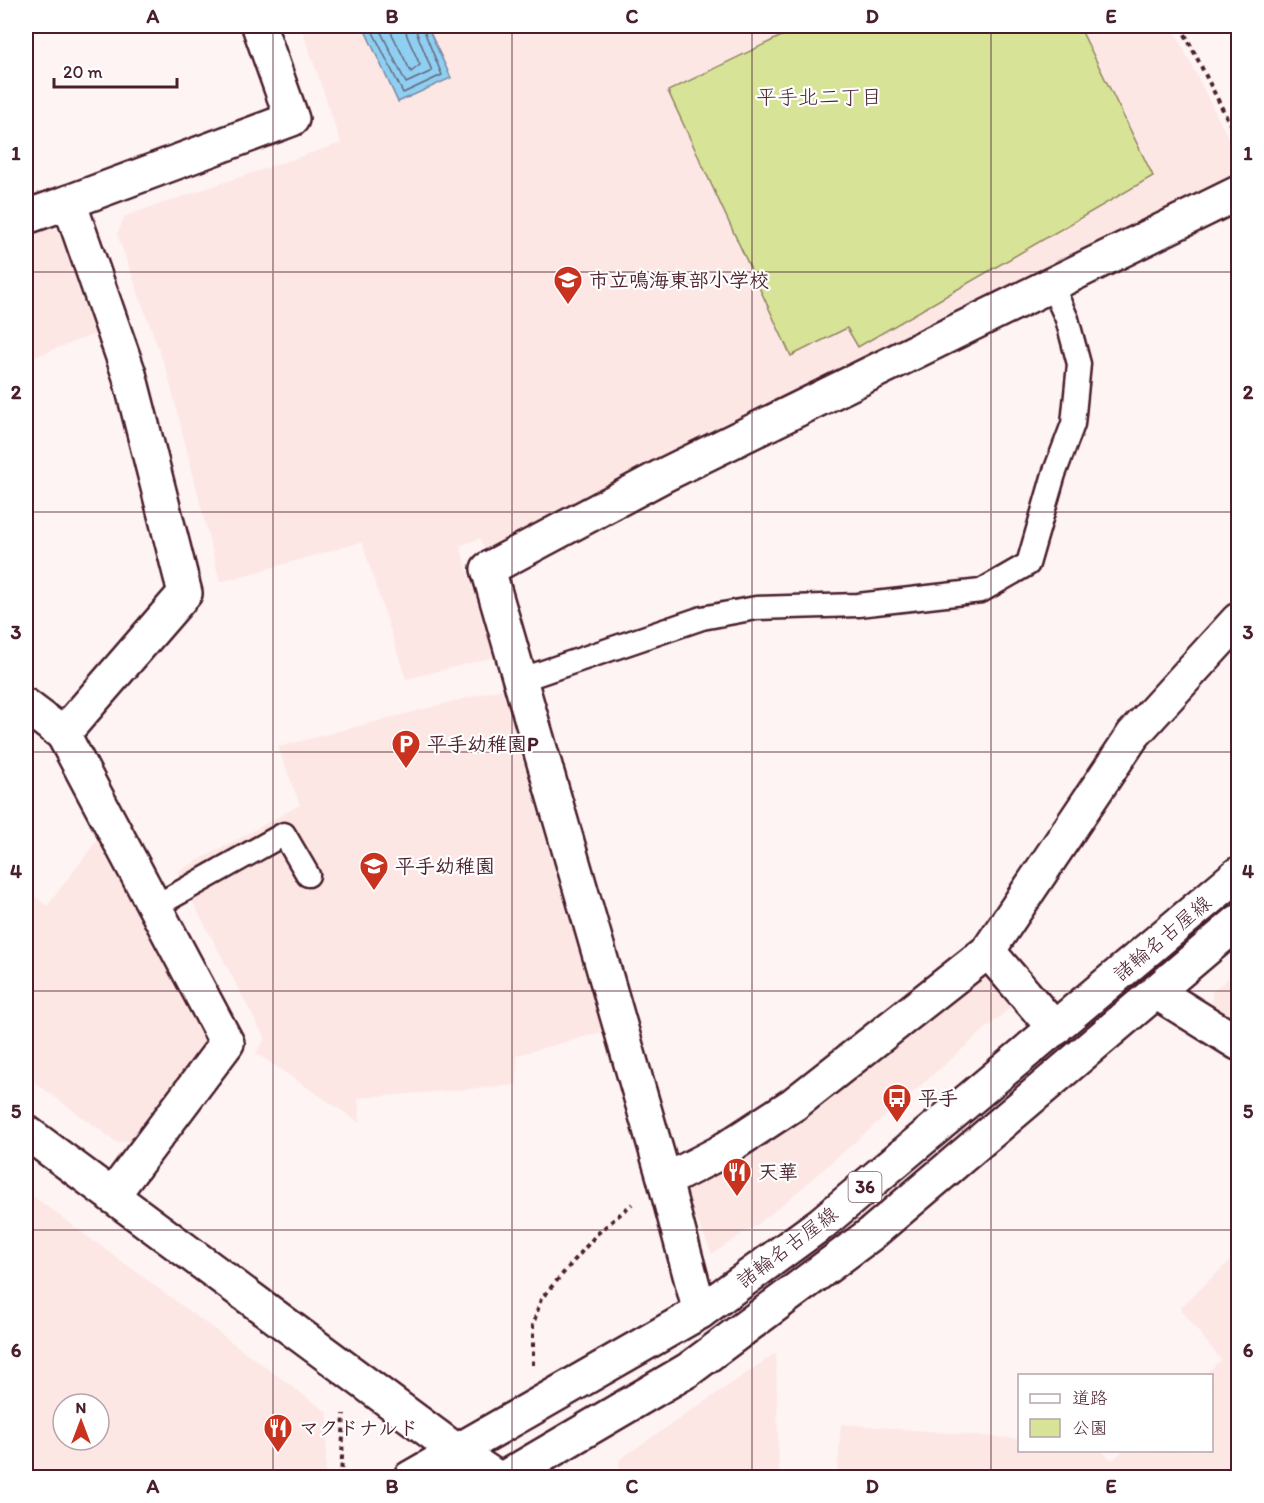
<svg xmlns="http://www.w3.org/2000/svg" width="1264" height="1503" viewBox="0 0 1264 1503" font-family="Itim,'Klee One',sans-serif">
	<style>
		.built { fill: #fce7e4; fill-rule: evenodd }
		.green { fill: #d7e497; stroke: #908261; stroke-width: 1.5 }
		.water { fill: #8fcff1; stroke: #7389a2; stroke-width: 1.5 }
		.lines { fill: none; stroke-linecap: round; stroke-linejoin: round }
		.shore { stroke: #66657a; stroke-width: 1.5 }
		.service-casing { stroke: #4a1f2b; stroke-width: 27 }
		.minor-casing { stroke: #4a1f2b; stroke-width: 38 }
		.tertiary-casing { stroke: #4a1f2b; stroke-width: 38 }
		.secondary-casing { stroke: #4a1f2b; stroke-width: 38 }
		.primary-casing { stroke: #4a1f2b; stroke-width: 38 }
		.path { stroke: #4a1f2b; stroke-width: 4; stroke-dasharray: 4.5 4.5; stroke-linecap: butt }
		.service { stroke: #fff; stroke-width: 22 }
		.minor { stroke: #fff; stroke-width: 33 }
		.tertiary { stroke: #fff; stroke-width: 33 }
		.secondary { stroke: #fff; stroke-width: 33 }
		.primary { stroke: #fff; stroke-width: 33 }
		.grid { fill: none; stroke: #4a1f2b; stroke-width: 1.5; stroke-opacity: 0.55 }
		.labels { text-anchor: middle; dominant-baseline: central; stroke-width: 4.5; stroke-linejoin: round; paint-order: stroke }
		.shield { fill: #fff; stroke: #80626b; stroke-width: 1.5 }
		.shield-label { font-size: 18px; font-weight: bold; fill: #4a1f2b }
		.poi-label { font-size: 20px; font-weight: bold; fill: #4a1f2b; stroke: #fff; text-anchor: start }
		.street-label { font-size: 20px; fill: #4a1f2b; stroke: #fff }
		.neighbourhood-label { font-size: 21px; fill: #4a1f2b; stroke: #fff }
		.neatline { fill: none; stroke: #4a1f2b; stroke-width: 2 }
		.grid-label { font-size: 20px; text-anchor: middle; font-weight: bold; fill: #4a1f2b }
	</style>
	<rect width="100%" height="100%" fill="#fef4f3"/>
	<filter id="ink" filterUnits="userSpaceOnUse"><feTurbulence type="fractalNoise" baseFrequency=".0167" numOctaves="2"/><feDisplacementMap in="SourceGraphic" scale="12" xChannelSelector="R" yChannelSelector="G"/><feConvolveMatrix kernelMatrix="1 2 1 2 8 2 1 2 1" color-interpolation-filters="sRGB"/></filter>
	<g filter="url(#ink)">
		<!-- built -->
		<g class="built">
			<path d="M301,26H1172L1238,158V171L1230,189L486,554L480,538L460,546L494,657L406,679L362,542L220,582L168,375L117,234L125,216L341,143Z"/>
			<path d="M43,223L59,232L95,334L26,360V229Z"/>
			<path d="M502,689L602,1032L517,1055V1085L358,1098L360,1123L256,1053L265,1039L177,872L300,805L278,747Z"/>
			<path d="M99,838L205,1030V1046L141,1138L118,1143L26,1076V890L47,906Z"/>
			<path d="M983,964L1018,1001L789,1199L759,1223L712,1254L684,1190Z"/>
			<path d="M1238,970V1031L1211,1014L1212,992Z"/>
			<path d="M26,1191L328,1413L325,1477H26ZM63,1404H99V1440H63Z"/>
			<path d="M1238,1253V1477H837L841,1424L1019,1439L1020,1450L1102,1451L1112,1460L1123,1451L1212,1450V1376L1205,1375L1221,1360L1180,1308Z"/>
			<path d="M776,1353L779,1477H618L620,1459Z"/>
		</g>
		<!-- green -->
		<path class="green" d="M802,26H1079L1153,176L858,347L847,328L791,356L668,91Z"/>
		<!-- water -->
		<path class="water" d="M363,26H427L451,78L398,102Z"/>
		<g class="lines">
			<!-- shore -->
			<g class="shore">
				<path d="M370,26L403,93L442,75L422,26"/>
				<path d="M378,26L406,83L432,71L414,26"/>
				<path d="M388,26L411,72L420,65L407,36L405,26"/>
			</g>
			<!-- service casing -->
			<g class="service-casing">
				<g id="service">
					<path d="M520,680L702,618L756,608L858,605L981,591L1028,564L1054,474L1073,424L1079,364L1067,319L1052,286"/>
					<path d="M154,907L284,834L308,875"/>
				</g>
			</g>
			<!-- minor casing -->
			<g class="minor-casing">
				<g id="minor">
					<path d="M26,217L69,202"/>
					<path d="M26,706L63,734"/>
					<path d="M988,951L1055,1029"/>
					<path d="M1156,992L1238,1043"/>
					<path d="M665,1181L719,1153L794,1104L988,951L1133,735L1238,620"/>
					<path d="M112,1196L227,1043L63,734L185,593L129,374L69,202L292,119L259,26"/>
					<path d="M700,1312L665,1181L488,569L664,475L1238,193"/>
				</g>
			</g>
			<!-- tertiary casing -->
			<g class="tertiary-casing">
				<path id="tertiary" d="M26,1132L458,1452"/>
			</g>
			<!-- secondary casing -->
			<g class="secondary-casing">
				<path id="secondary" d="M458,1452L497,1478"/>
			</g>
			<!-- primary casing -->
			<g class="primary-casing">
				<g id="primary">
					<path d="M410,1478L700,1312L822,1223L1238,874"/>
					<path d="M504,1478L688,1370L871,1234L1238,922"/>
				</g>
			</g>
			<!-- path -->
			<g class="path">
				<path d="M1181,26L1238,140"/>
				<path d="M533,1365V1325L541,1299L597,1234L632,1204"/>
				<path d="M341,1478L344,1414"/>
			</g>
			<!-- service -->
			<use href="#service" class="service"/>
			<!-- minor -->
			<use href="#minor" class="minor"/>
			<!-- tertiary -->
			<use href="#tertiary" class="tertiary"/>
			<!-- secondary -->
			<use href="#secondary" class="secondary"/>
			<!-- primary -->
			<use href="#primary" class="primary"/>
		</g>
	</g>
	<!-- grid -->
	<path class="grid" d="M273,26V1478M512,26V1478M752,26V1478M991,26V1478M26,272H1238M26,512H1238M26,752H1238M26,991H1238M26,1230H1238"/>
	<!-- icons -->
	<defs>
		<g id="school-pin" transform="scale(1.5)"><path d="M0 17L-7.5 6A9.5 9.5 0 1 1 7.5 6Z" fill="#c8321e" stroke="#fff"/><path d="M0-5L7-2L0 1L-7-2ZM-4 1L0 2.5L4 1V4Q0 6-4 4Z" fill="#fff"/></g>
		<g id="parking-pin" transform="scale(1.5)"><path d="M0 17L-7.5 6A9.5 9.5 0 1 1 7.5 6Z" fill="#c8321e" stroke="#fff"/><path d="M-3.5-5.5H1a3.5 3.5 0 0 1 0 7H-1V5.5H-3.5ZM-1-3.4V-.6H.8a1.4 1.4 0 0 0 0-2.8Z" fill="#fff"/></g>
		<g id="bus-pin" transform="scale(1.5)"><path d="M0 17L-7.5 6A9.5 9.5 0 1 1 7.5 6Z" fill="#c8321e" stroke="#fff"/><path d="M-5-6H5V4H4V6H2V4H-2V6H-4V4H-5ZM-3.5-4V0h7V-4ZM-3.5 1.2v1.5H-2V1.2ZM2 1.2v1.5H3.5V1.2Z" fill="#fff"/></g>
		<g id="restaurant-pin" transform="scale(1.5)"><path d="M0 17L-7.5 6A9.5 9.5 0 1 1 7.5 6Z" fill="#c8321e" stroke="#fff"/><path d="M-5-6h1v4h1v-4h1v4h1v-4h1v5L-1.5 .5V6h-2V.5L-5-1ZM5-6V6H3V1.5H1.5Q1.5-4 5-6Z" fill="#fff"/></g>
	</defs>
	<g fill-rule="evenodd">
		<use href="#school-pin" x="568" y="280"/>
		<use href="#parking-pin" x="406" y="744"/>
		<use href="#school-pin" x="374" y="866"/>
		<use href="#bus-pin" x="897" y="1098"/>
		<use href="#restaurant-pin" x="737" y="1172"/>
		<use href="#restaurant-pin" x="278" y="1428"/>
	</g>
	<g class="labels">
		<!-- shield labels -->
		<rect class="shield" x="848.5" y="1172" width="33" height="30" rx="4.5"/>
		<g class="shield-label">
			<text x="865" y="1187">36</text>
		</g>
		<!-- poi labels -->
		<g class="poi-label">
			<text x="589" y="280">市立鳴海東部小学校</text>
			<text x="427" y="744">平手幼稚園P</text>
			<text x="395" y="866">平手幼稚園</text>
			<text x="918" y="1098">平手</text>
			<text x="758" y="1172">天華</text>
			<text x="299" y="1428">マクドナルド</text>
		</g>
		<!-- street labels -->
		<g class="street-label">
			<text transform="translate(1162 938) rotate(-40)">諸輪名古屋線</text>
			<text transform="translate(787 1247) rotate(-37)">諸輪名古屋線</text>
		</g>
		<!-- neighbourhood labels -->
		<g class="neighbourhood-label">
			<text x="819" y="96">平手北二丁目</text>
		</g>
	</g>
	<!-- margin -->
	<rect width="1264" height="1503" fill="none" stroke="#fff" stroke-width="66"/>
	<!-- legend -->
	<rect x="1018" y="1374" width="195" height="78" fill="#ffffff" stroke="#b7a5aa" stroke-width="1.5"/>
	<rect x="1030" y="1394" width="30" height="9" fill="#ffffff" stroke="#b7a5aa" stroke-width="1.5"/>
	<text x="1072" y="1404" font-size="18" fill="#4a1f2b">道路</text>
	<rect x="1030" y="1419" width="30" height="18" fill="#d7e497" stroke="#b7a5aa" stroke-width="1.5"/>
	<text x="1072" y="1434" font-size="18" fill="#4a1f2b">公園</text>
	<!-- north arrow -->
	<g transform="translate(81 1422)"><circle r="28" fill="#ffffff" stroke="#b7a5aa" stroke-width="1.5"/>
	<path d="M0-4.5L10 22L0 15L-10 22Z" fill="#c8321e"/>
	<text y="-9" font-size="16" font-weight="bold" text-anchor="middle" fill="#4a1f2b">N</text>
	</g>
	<!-- scale -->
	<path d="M54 78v9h123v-9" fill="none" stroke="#4a1f2b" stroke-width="3"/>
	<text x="63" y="78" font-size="18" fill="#4a1f2b" stroke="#ffffff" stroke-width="4.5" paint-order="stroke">20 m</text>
	<rect x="33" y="33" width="1198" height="1437" class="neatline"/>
	<g class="grid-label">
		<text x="153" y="23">A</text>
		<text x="392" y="23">B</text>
		<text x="632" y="23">C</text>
		<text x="872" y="23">D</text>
		<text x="1111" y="23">E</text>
		<text x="16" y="160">1</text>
		<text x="1248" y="160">1</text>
		<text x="16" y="399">2</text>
		<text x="1248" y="399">2</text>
		<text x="16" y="639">3</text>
		<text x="1248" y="639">3</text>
		<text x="16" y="878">4</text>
		<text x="1248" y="878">4</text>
		<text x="16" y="1118">5</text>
		<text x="1248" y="1118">5</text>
		<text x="16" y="1357">6</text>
		<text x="1248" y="1357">6</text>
		<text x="153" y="1493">A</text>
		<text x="392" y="1493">B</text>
		<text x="632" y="1493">C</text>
		<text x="872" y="1493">D</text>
		<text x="1111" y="1493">E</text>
	</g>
</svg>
